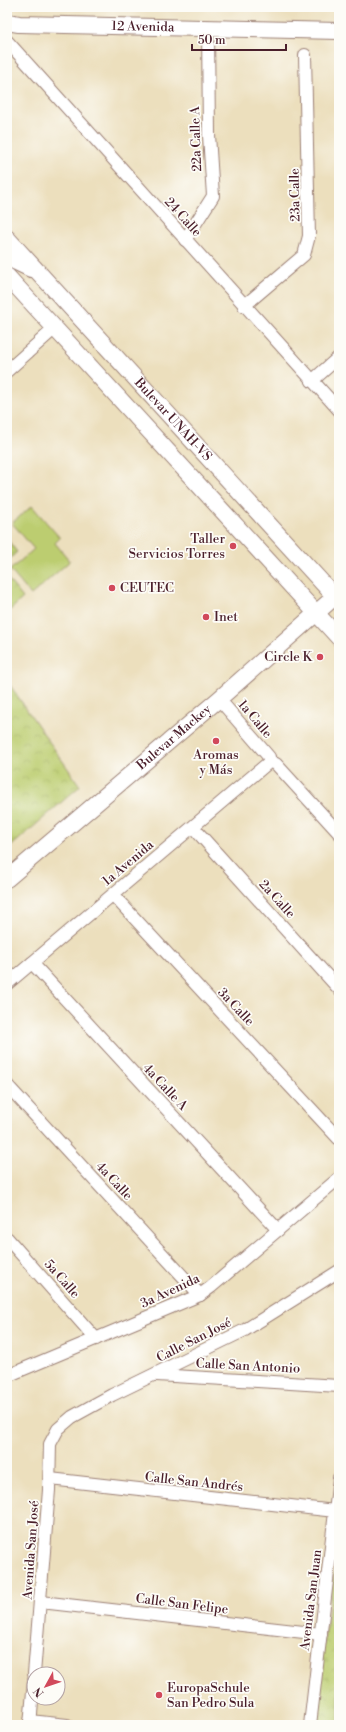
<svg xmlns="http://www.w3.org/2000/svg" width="346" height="1732" viewBox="0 0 346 1732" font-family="'Libre Bodoni',serif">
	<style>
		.grass { fill: #bccd6f; stroke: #83764d }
		.park { fill: url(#park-crowns); stroke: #83764d }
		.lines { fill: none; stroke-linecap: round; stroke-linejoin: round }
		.street-casing { stroke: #9b7f74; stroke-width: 14 }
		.secondary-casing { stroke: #9b7f74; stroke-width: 18 }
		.street { stroke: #fff; stroke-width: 12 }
		.secondary { stroke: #fff; stroke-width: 16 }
		.poi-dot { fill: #d1495b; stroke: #fdfcf7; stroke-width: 1.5 }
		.labels { text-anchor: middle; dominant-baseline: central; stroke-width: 3.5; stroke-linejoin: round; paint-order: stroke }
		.street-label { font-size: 13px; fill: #4a1f2b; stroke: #fdfcf7 }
		.poi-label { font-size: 13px; fill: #4a1f2b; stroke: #fdfcf7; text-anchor: start }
	</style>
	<defs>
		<pattern id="park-crowns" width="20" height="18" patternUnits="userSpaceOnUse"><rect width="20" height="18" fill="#bccd6f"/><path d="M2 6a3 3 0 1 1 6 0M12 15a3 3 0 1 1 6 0" fill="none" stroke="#a3b060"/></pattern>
	</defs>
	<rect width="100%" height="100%" fill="#fdfcf7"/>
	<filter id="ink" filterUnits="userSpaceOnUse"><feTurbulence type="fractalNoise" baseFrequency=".025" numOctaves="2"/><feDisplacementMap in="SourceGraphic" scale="8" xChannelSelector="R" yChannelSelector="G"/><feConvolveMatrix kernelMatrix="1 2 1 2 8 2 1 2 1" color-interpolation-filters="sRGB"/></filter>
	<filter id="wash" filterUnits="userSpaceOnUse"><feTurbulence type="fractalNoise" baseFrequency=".012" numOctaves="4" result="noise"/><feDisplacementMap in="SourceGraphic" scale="16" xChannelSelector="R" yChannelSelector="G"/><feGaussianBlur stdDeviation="0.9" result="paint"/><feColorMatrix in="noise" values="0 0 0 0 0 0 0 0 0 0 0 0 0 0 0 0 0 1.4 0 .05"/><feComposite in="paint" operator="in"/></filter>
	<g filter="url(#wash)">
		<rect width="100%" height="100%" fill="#ecdfbd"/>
		<!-- grass -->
		<path class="grass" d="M32,506L60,538L55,543L70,561L31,595L10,570L34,549L12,523Z"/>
		<!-- park -->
		<g class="park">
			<path d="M7,539L17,552L7,562Z"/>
			<path d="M7,578L23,598L7,613Z"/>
			<path d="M7,681L80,786L7,850Z"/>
			<path d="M339,1542V1725H311Z"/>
		</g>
	</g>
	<g filter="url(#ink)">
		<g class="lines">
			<!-- street casing -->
			<g class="street-casing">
				<g id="street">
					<path d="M7,41L339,410"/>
					<path d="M185,240L213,196L209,135L208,28"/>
					<path d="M244,306L304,255L309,236L305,55"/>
					<path d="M7,371L55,328"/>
					<path d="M312,381L339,357"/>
					<path d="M219,699L269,757"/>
					<path d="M193,827L339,989"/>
					<path d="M113,895L339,1139"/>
					<path d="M32,963L278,1230"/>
					<path d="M7,984L268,763L272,762L276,764L339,833"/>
					<path d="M7,1085L200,1295"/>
					<path d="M7,1238L96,1339"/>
					<path d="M157,1375L339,1386"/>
					<path d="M7,1376L200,1295L211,1287L339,1178"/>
					<path d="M50,1479L335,1511"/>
					<path d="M41,1602L321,1634"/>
					<path d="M34,1674L49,1490L50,1444L58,1429L72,1417L112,1395L245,1330L339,1271"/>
					<path d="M30,1721L67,1725"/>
					<path d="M30,1725L34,1680"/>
					<path d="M310,1725L339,1478"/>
				</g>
			</g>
			<!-- secondary casing -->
			<g class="secondary-casing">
				<g id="secondary">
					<path id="s1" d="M7,22L19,24L339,31"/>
					<path id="s2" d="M7,238L339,601"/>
					<path d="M7,256L10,259L31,269"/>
					<path d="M7,276L339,638"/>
					<path id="s3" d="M7,879L219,699L339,593"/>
				</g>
			</g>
			<!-- street -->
			<use href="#street" class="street"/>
			<!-- secondary -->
			<use href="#secondary" class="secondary"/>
		</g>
	</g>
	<!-- markers -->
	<g class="poi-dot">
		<circle cx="233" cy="546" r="4"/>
		<circle cx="112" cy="588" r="4"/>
		<circle cx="206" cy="617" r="4"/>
		<circle cx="320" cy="657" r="4"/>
		<circle cx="216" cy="741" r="4"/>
		<circle cx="159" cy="1695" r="4"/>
	</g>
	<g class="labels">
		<!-- street labels -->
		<g class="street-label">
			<text stroke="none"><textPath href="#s1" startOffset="136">12 Avenida</textPath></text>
			<text transform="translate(196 139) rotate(-92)">22a Calle A</text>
			<text transform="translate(295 195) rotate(-91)">23a Calle</text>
			<text transform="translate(183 217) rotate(48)">24 Calle</text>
			<text stroke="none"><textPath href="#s2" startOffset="246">Bulevar UNAH-VS</textPath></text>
			<text transform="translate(255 719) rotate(50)">1a Calle</text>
			<text stroke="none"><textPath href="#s3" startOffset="219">Bulevar Mackey</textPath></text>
			<text transform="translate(128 863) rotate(-40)">1a Avenida</text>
			<text transform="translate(277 899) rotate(48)">2a Calle</text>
			<text transform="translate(236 1007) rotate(47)">3a Calle</text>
			<text transform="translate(165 1087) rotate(47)">4a Calle A</text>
			<text transform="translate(114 1181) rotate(47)">4a Calle</text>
			<text transform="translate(62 1279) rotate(49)">5a Calle</text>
			<text transform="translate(170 1291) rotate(-25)">3a Avenida</text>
			<text transform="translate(194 1340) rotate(-27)">Calle San José</text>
			<text transform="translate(248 1366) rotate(3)">Calle San Antonio</text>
			<text transform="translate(194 1482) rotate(6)">Calle San Andrés</text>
			<text transform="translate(31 1550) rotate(-86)">Avenida San José</text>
			<text transform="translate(311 1600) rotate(-83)">Avenida San Juan</text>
			<text transform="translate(182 1604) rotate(7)">Calle San Felipe</text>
		</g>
		<!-- poi labels -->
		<g class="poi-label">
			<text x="225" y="539" text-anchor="end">Taller<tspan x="225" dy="15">Servicios Torres</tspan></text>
			<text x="120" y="588">CEUTEC</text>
			<text x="214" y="617">Inet</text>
			<text x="312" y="657" text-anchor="end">Circle K</text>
			<text x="216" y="755" text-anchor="middle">Aromas<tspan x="216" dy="15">y Más</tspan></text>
			<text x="167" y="1688">EuropaSchule<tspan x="167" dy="15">San Pedro Sula</tspan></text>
		</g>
	</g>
	<!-- margin -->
	<rect width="346" height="1732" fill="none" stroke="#fdfcf7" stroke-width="24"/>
	<!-- north arrow -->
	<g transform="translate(46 1686) rotate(230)"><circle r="19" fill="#fdfcf7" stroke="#b5a4a5"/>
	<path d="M0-3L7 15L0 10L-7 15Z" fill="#d1495b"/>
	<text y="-6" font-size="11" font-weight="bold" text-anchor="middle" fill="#4a1f2b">N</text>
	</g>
	<!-- scale -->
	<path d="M192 44v6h94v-6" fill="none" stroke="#4a1f2b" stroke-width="2"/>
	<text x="198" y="44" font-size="12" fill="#4a1f2b" stroke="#fdfcf7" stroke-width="3" paint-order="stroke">50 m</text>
</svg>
